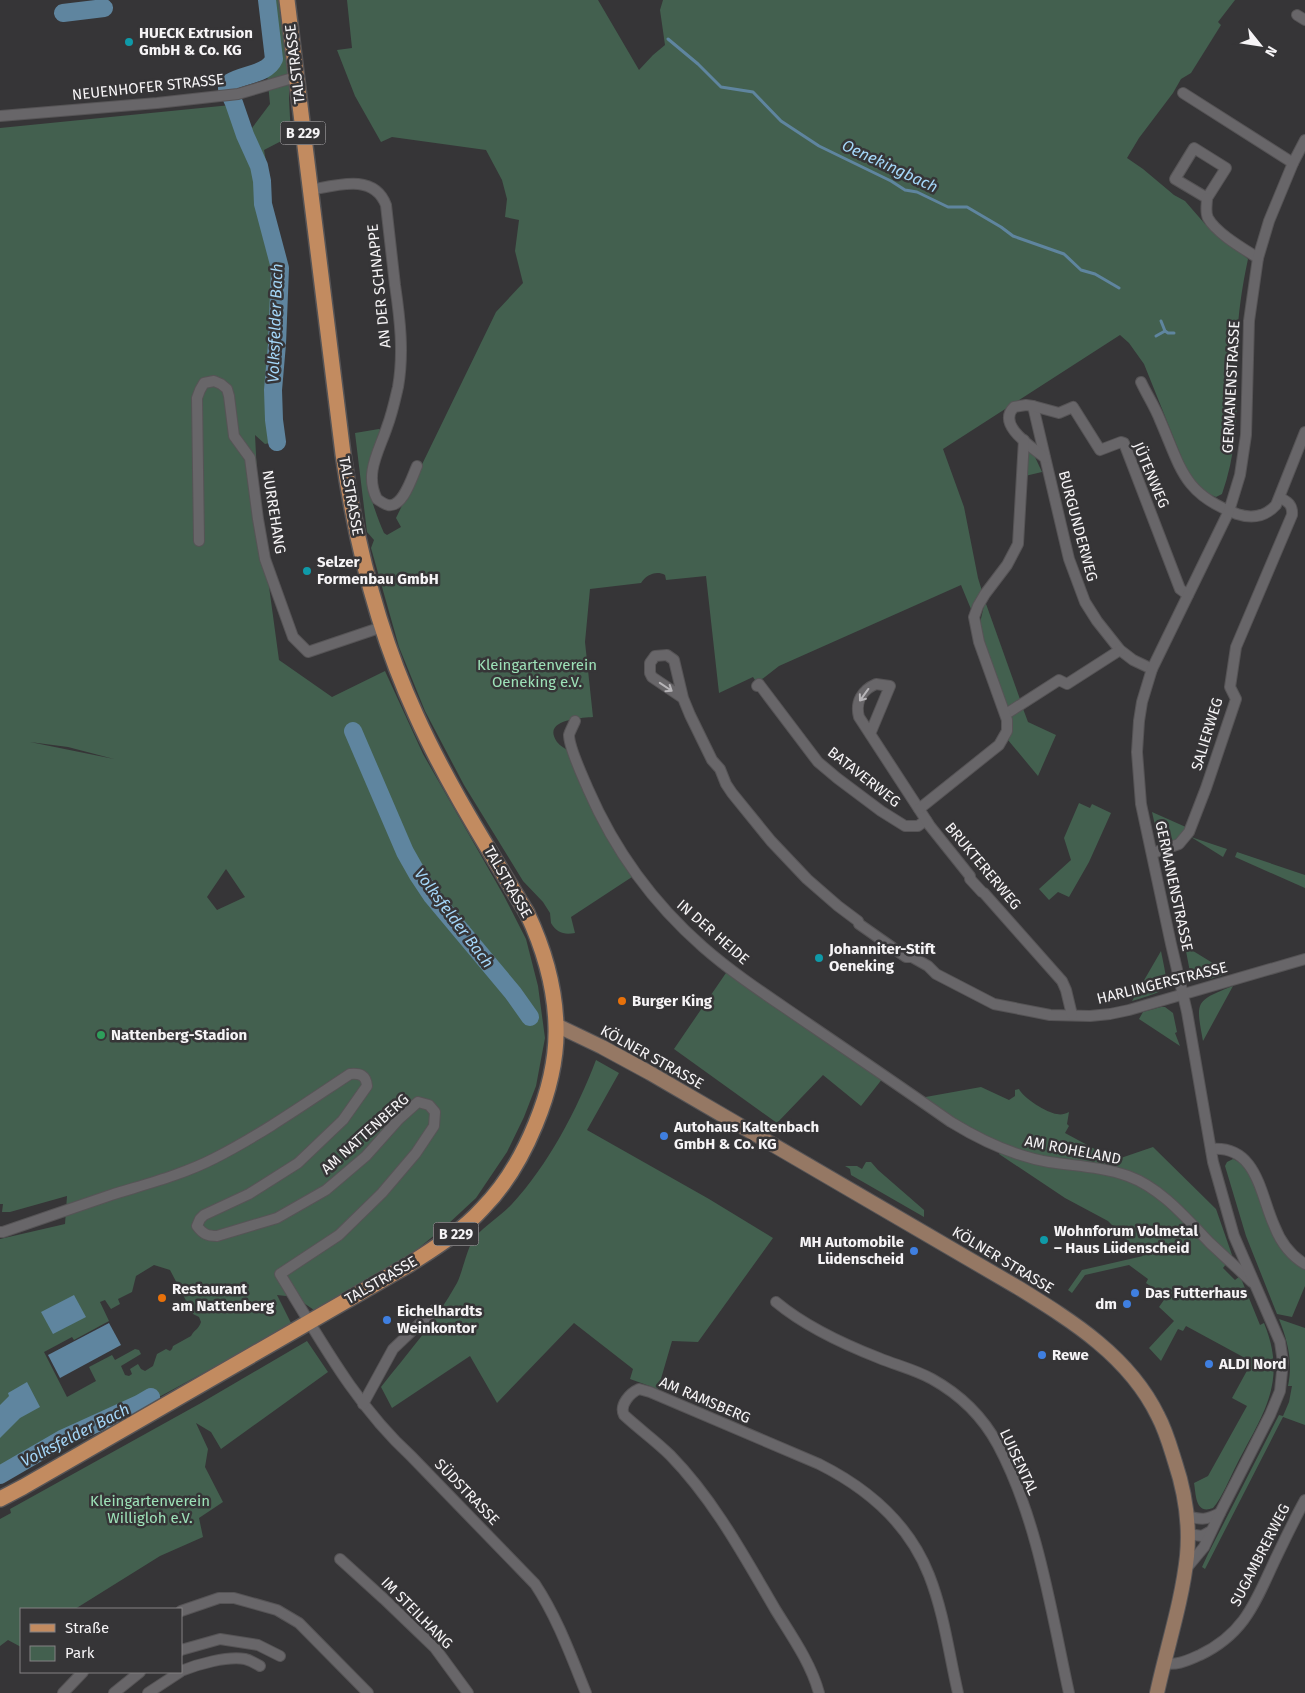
<svg xmlns="http://www.w3.org/2000/svg" width="1305" height="1693" viewBox="0 0 1305 1693" font-family="'Fira Sans',sans-serif">
	<style>
		.green { fill: #43604f; fill-rule: evenodd }
		.water { fill: #5f859f }
		.lines { fill: none; stroke-linecap: round; stroke-linejoin: round }
		.stream { stroke: #5f859f; stroke-width: 3 }
		.river { stroke: #5f859f; stroke-width: 18 }
		.street-casing { stroke: #565456; stroke-width: 12 }
		.secondary-casing { stroke: #565456; stroke-width: 16 }
		.primary-casing { stroke: #565456; stroke-width: 18 }
		.street { stroke: #686669; stroke-width: 10 }
		.secondary { stroke: #957864; stroke-width: 14 }
		.primary { stroke: #c28b60; stroke-width: 15 }
		.oneway { stroke: #b6b4b7 }
		.culture-dot { fill: #0f9aa8; stroke: #363537; stroke-width: 2 }
		.food-dot { fill: #e8710a; stroke: #363537; stroke-width: 2 }
		.leisure-dot { fill: #2e9e5b; stroke: #363537; stroke-width: 2 }
		.shop-dot { fill: #3f7fe0; stroke: #363537; stroke-width: 2 }
		.labels { text-anchor: middle; dominant-baseline: central; stroke-width: 5; stroke-linejoin: round; paint-order: stroke }
		.shield { fill: #363537; stroke: #bcbbbd; stroke-width: 1 }
		.shield-label { font-size: 14px; font-weight: bold; fill: #f6f4f6 }
		.poi-label { font-size: 15px; font-weight: bold; fill: #f6f4f6; stroke: #363537; text-anchor: start }
		.street-label { font-size: 15px; fill: #f6f4f6; stroke: #363537 }
		.park-label { font-size: 15px; fill: #9de1b8; stroke: #363537 }
		.water-label { font-size: 16px; font-style: italic; fill: #a4d6f8; stroke: #363537 }
	</style>
	<rect width="100%" height="100%" fill="#363537"/>
	<!-- green -->
	<g class="green">
		<path d="M260,0H280L289,70V99L291,136L264,150C266,162 269,174 269,187C270,195 267,203 268,210C271,230 277,250 277,270C278,327 263,385 274,442L265,444L255,435L259,513L279,660L332,697L385,671L423,754L504,896L526,939L538,986L545,1038L536,1086L524,1117L507,1152L476,1198L448,1224L414,1252L378,1274L314,1310L295,1297L277,1295L292,1325L0,1483V1239L65,1224L67,1196L10,1212H2L3,1204H0V128L231,105L240,131L252,128L270,104ZM30,742L68,747L114,759ZM226,869L245,897L217,910L207,897ZM154,1265L170,1270L193,1314L199,1317L201,1322C199,1329 194,1330 191,1336L173,1346L172,1349L170,1351L166,1349L157,1354L153,1366L145,1371L141,1369L138,1364L130,1369L132,1374L129,1376L125,1375L121,1366L141,1354L139,1350L135,1349L115,1360L112,1355L89,1367L96,1381L67,1397L44,1352L72,1337L74,1340L109,1321L100,1302L105,1300L111,1309L120,1304L118,1299L132,1292L136,1276Z"/>
		<path d="M347,0H598L639,70L653,55L665,45L660,10L663,0H1235L1218,22L1221,25L1191,73L1181,79L1173,93L1139,138L1127,158L1143,169L1174,195L1185,201L1205,224L1248,259C1242,287 1238,314 1237,343C1237,394 1240,444 1222,494L1216,497C1203,492 1195,482 1187,471L1144,364L1129,343L1120,335L943,449L964,507L978,578L982,591L973,614L961,585L779,666L757,683L753,677L719,693L706,576L666,580L665,575C656,570 646,575 641,583L590,589L585,642L593,717C582,718 541,719 557,742C560,746 565,748 569,752L635,875L571,917L575,933C564,935 557,933 551,923L550,913L543,902L523,881L464,785L425,711L399,647L371,548L374,540L367,532L355,433L379,429L382,431C377,443 370,455 368,468C365,486 377,517 384,533L387,535L401,527L396,518L496,312L523,283L515,251L519,220L505,217L507,199L502,180L486,150L392,137L381,142L355,96L337,50L352,48Z"/>
		<path d="M1025,448L1035,457L1042,472L1025,476Z"/>
		<path d="M985,601L1021,702L1008,710L983,642L980,623Z"/>
		<path d="M1022,706L1028,722L1056,735L1038,776L1008,740L1012,728L1010,713Z"/>
		<path d="M1079,803L1090,808L1092,804L1111,813L1089,862L1069,897L1058,892L1049,900L1039,889L1071,860L1064,838Z"/>
		<path d="M1152,812L1188,828L1182,837L1164,846L1159,843Z"/>
		<path d="M1191,837L1227,849L1223,857Z"/>
		<path d="M1237,852L1305,875V888L1235,857Z"/>
		<path d="M1185,946L1229,973C1213,978 1205,984 1190,972Z"/>
		<path d="M1161,951C1169,991 1172,989 1132,1001Z"/>
		<path d="M728,970L883,1078L861,1106L823,1075L777,1123L674,1049Z"/>
		<path d="M1233,986L1203,1041C1196,1002 1194,1001 1233,986Z"/>
		<path d="M1161,1007H1165L1173,1013L1177,1032L1175,1033L1180,1046L1139,1019L1143,1012Z"/>
		<path d="M596,1060L619,1073L587,1130L709,1199L773,1238L698,1342L672,1341L658,1389L630,1379L633,1369L574,1323L497,1403L470,1356L392,1408L381,1387C407,1354 436,1321 457,1283C463,1271 467,1247 475,1237C486,1225 501,1216 512,1204C548,1165 577,1110 596,1060Z"/>
		<path d="M981,1087L1009,1100L1015,1096V1090L1019,1089C1023,1098 1047,1113 1057,1114C1061,1115 1065,1114 1069,1112L1067,1124L1069,1126L1065,1133L1115,1160L1153,1147L1216,1209L1232,1255L1231,1257L1137,1178L1049,1160L994,1144L920,1098Z"/>
		<path d="M1001,1151L1125,1177L1153,1192L1227,1263L1223,1268L1235,1280L1240,1276L1260,1325L1264,1323C1288,1382 1263,1413 1237,1464C1230,1477 1222,1498 1213,1508C1195,1515 1196,1494 1194,1483L1208,1476L1247,1406L1232,1398L1249,1367L1243,1364L1245,1358L1186,1326L1183,1331L1178,1329L1161,1361L1149,1348L1174,1321L1159,1307L1166,1297L1146,1283L1148,1279L1129,1265L1085,1275L1072,1293L1068,1290L1082,1270L1143,1256L1108,1221L1065,1198L999,1154Z"/>
		<path d="M1233,1159C1255,1166 1264,1220 1275,1240C1282,1253 1292,1262 1305,1269V1286L1292,1317L1277,1314L1246,1236L1225,1166L1227,1162Z"/>
		<path d="M866,1162H871L878,1170L924,1210V1217L851,1175L850,1169L845,1166H857L862,1169Z"/>
		<path d="M1279,1319L1305,1328V1425L1283,1417L1205,1569L1202,1567L1208,1554L1279,1415L1283,1416L1289,1402L1292,1386H1288C1293,1362 1288,1342 1279,1319Z"/>
		<path d="M307,1341L328,1372L221,1449L211,1432L196,1423L208,1449L205,1467L223,1502L199,1518L203,1537L160,1556L75,1609H21V1647L8,1640L0,1646V1519L11,1513L10,1509L201,1403Z"/>
	</g>
	<!-- water -->
	<g class="water">
		<path d="M74,1295L86,1317L53,1334L41,1312Z"/>
		<path d="M109,1323L121,1345L60,1378L48,1355Z"/>
		<path d="M27,1382L40,1407L20,1418L0,1438V1405L9,1396L8,1393Z"/>
	</g>
	<g class="lines">
		<!-- stream -->
		<g class="stream">
			<path d="M668,39L698,64L721,87L753,92L781,121L819,146L891,181L905,190L917,192L948,207H967L1001,227L1013,236L1064,254L1081,270L1095,274L1119,288"/>
			<path d="M1161,321L1165,331L1168,333H1174"/>
			<path d="M1156,336L1165,331"/>
			<path d="M451,919L468,927"/>
		</g>
		<!-- river -->
		<g class="river">
			<path d="M267,0L274,59C267,75 242,74 229,83L227,88L234,103L245,135L259,166L262,181L263,204L280,268L277,344L273,390L274,420L277,442"/>
			<path d="M63,13L104,8"/>
			<path d="M353,731L405,852L418,875L432,896L513,993L530,1017"/>
			<path d="M0,1475L62,1439L139,1404L151,1397"/>
		</g>
		<!-- street casing -->
		<g class="street-casing">
			<g id="street">
				<path d="M1297,15L1305,20"/>
				<path d="M1183,93L1293,163"/>
				<path d="M0,116L157,103L238,94L296,77"/>
				<path d="M1194,148L1226,168L1207,198L1175,179Z"/>
				<path d="M311,190C337,185 374,173 386,205C389,232 392,258 395,285C400,319 404,353 398,387C395,400 392,414 387,427C379,451 364,474 377,499C380,501 384,504 388,505C403,508 412,477 417,466"/>
				<path d="M1207,198C1207,205 1205,212 1208,218C1216,233 1244,249 1258,258"/>
				<path d="M1141,382C1147,395 1155,407 1160,420C1181,468 1183,494 1237,514C1252,519 1265,517 1276,505L1305,432"/>
				<path d="M1033,406L1069,559L1085,602L1097,621L1120,650L1133,660L1152,669"/>
				<path d="M1045,458C1032,447 996,425 1014,407L1026,405L1033,406L1059,413L1073,407L1100,450L1121,442L1124,443L1180,589L1188,595"/>
				<path d="M199,541L197,398L200,390L204,383L214,381L221,384L227,389L229,396L234,436L250,458L258,519L265,559L293,637L308,652L382,627"/>
				<path d="M757,686L759,684L818,762L837,778L881,811L905,826H918L926,820"/>
				<path d="M683,698L652,677L650,673V663L655,656L667,655L674,660L683,698L690,715L712,760L720,769L726,784L732,793L771,841L807,879L838,906L858,921L859,924L906,957H912L928,966L936,974L994,1004L1050,1015L1090,1016L1110,1014L1129,1010L1305,959"/>
				<path d="M1006,714L1059,680L1067,684L1120,650"/>
				<path d="M575,721C573,726 570,731 569,735C569,748 583,777 588,789C614,849 654,904 703,947C736,976 774,1000 810,1025C857,1057 904,1089 951,1122C982,1141 1013,1156 1049,1162C1075,1166 1103,1167 1128,1176C1161,1188 1186,1218 1210,1243C1224,1256 1238,1269 1252,1282"/>
				<path d="M870,734L890,686L876,684C862,690 855,702 859,717L930,826L970,876V879L982,892L984,893L1062,981L1066,990L1072,1015"/>
				<path d="M919,809L999,745L1007,731V720L979,642L974,617L978,606L985,594L1007,565L1018,544L1024,440"/>
				<path d="M1153,853L1179,844L1189,832L1206,788L1236,699L1230,687L1236,647L1292,515C1293,505 1288,501 1280,498"/>
				<path d="M1211,1149C1257,1145 1260,1194 1274,1225C1280,1241 1290,1255 1305,1264"/>
				<path d="M0,1232H3C39,1220 75,1207 111,1195C146,1184 182,1175 215,1158C262,1134 306,1103 350,1074C360,1073 366,1075 367,1086L343,1120L298,1163L249,1194L204,1215L200,1219L197,1226C203,1234 207,1236 217,1236L277,1218L326,1190L366,1156L399,1119L418,1102L429,1105L435,1112L434,1126L416,1153L382,1193L339,1235L280,1274C319,1337 355,1405 411,1456L535,1584C557,1617 571,1656 586,1693"/>
				<path d="M776,1302C806,1327 843,1344 879,1358C896,1365 916,1370 932,1379C959,1394 983,1417 998,1445C1038,1520 1051,1611 1069,1693"/>
				<path d="M363,1404L393,1349L434,1310"/>
				<path d="M1187,1516C1202,1520 1206,1520 1220,1513"/>
				<path d="M1188,1534L1202,1536L1211,1531"/>
				<path d="M340,1559L384,1599L435,1648L468,1693"/>
				<path d="M1185,1570L1204,1547L1220,1513L1270,1415L1280,1391L1283,1362L1280,1342L1234,1236L1213,1162L1187,1012L1171,944L1141,804L1137,752L1139,721L1142,702L1152,669L1229,511L1240,475L1246,435L1249,321L1258,258L1269,221L1293,163L1305,140"/>
				<path d="M181,1611L219,1598H234L277,1610L299,1623L368,1693"/>
				<path d="M181,1650L220,1639L258,1645L280,1656"/>
				<path d="M1164,1663C1177,1666 1188,1660 1200,1655C1244,1634 1255,1603 1274,1562C1284,1541 1294,1520 1305,1500"/>
				<path d="M181,1671C198,1664 227,1656 245,1659C250,1660 255,1663 260,1666"/>
				<path d="M63,1693L83,1672"/>
				<path d="M114,1693L140,1672"/>
				<path d="M148,1693L180,1672"/>
				<path d="M819,1693C811,1663 791,1635 775,1609C744,1556 714,1500 670,1455C656,1441 639,1429 624,1415C619,1405 630,1393 639,1389L650,1392L819,1464C867,1488 909,1524 929,1575C944,1613 949,1654 958,1693"/>
			</g>
		</g>
		<!-- secondary casing -->
		<g class="secondary-casing">
			<path id="secondary" d="M556,1025L602,1047L650,1073L1017,1287C1072,1321 1129,1356 1158,1416C1166,1431 1170,1446 1175,1462C1185,1492 1190,1524 1187,1556C1182,1602 1167,1647 1157,1693"/>
		</g>
		<!-- primary casing -->
		<g class="primary-casing">
			<path id="primary" d="M0,1499L23,1487L410,1264C436,1247 461,1232 482,1209C524,1167 558,1086 556,1026C555,987 544,949 527,913C488,848 447,784 416,715C378,632 356,544 343,454L287,0"/>
		</g>
		<!-- street -->
		<use href="#street" class="street"/>
		<!-- secondary -->
		<use href="#secondary" class="secondary"/>
		<!-- primary -->
		<use href="#primary" class="primary"/>
	</g>
	<!-- one-way arrows -->
	<defs><path id="oneway-shaft" d="M-6 0H5M1.5-3L5.5 0L1.5 3" fill="none" stroke-width="1.6" stroke-linecap="round" stroke-linejoin="round" transform="scale(1.25)"/></defs>
	<g class="oneway">
		<use href="#oneway-shaft" transform="translate(666 687) rotate(34)"/>
		<use href="#oneway-shaft" transform="translate(864 695) rotate(126)"/>
	</g>
	<!-- markers -->
	<g class="culture-dot">
		<circle cx="129" cy="42" r="5"/>
		<circle cx="307" cy="571" r="5"/>
		<circle cx="819" cy="958" r="5"/>
		<circle cx="1044" cy="1240" r="5"/>
	</g>
	<g class="food-dot">
		<circle cx="622" cy="1001" r="5"/>
		<circle cx="162" cy="1298" r="5"/>
	</g>
	<circle class="leisure-dot" cx="101" cy="1035" r="5"/>
	<g class="shop-dot">
		<circle cx="664" cy="1136" r="5"/>
		<circle cx="914" cy="1251" r="5"/>
		<circle cx="1135" cy="1293" r="5"/>
		<circle cx="1127" cy="1304" r="5"/>
		<circle cx="387" cy="1320" r="5"/>
		<circle cx="1042" cy="1355" r="5"/>
		<circle cx="1209" cy="1364" r="5"/>
	</g>
	<g class="labels">
		<!-- shield labels -->
		<g class="shield">
			<rect x="280.5" y="121.5" width="45" height="23" rx="4"/>
			<rect x="433.5" y="1222.5" width="45" height="23" rx="4"/>
		</g>
		<g class="shield-label">
			<text x="303" y="133">B 229</text>
			<text x="456" y="1234">B 229</text>
		</g>
		<!-- poi labels -->
		<g class="poi-label">
			<text x="139" y="33">HUECK Extrusion<tspan x="139" dy="17">GmbH &amp; Co. KG</tspan></text>
			<text x="317" y="562">Selzer<tspan x="317" dy="17">Formenbau GmbH</tspan></text>
			<text x="829" y="949">Johanniter-Stift<tspan x="829" dy="17">Oeneking</tspan></text>
			<text x="632" y="1001">Burger King</text>
			<text x="111" y="1035">Nattenberg-Stadion</text>
			<text x="674" y="1127">Autohaus Kaltenbach<tspan x="674" dy="17">GmbH &amp; Co. KG</tspan></text>
			<text x="1054" y="1231">Wohnforum Volmetal<tspan x="1054" dy="17">– Haus Lüdenscheid</tspan></text>
			<text x="904" y="1242" text-anchor="end">MH Automobile<tspan x="904" dy="17">Lüdenscheid</tspan></text>
			<text x="172" y="1289">Restaurant<tspan x="172" dy="17">am Nattenberg</tspan></text>
			<text x="1145" y="1293">Das Futterhaus</text>
			<text x="1117" y="1304" text-anchor="end">dm</text>
			<text x="397" y="1311">Eichelhardts<tspan x="397" dy="17">Weinkontor</tspan></text>
			<text x="1052" y="1355">Rewe</text>
			<text x="1219" y="1364">ALDI Nord</text>
		</g>
		<!-- street labels -->
		<g class="street-label">
			<text transform="translate(295 64) rotate(-97)">TALSTRASSE</text>
			<text transform="translate(148 87) rotate(-6)">NEUENHOFER STRASSE</text>
			<text transform="translate(379 286) rotate(-96)">AN DER SCHNAPPE</text>
			<text transform="translate(1231 387) rotate(-87)">GERMANENSTRASSE</text>
			<text transform="translate(1151 475) rotate(67)">JÜTENWEG</text>
			<text transform="translate(351 496) rotate(80)">TALSTRASSE</text>
			<text transform="translate(274 512) rotate(81)">NURREHANG</text>
			<text transform="translate(1078 526) rotate(75)">BURGUNDERWEG</text>
			<text transform="translate(1207 734) rotate(-73)">SALIERWEG</text>
			<text transform="translate(864 777) rotate(38)">BATAVERWEG</text>
			<text transform="translate(983 866) rotate(50)">BRUKTERERWEG</text>
			<text transform="translate(508 882) rotate(60)">TALSTRASSE</text>
			<text transform="translate(1174 886) rotate(78)">GERMANENSTRASSE</text>
			<text transform="translate(713 932) rotate(41)">IN DER HEIDE</text>
			<text transform="translate(1162 983) rotate(-14)">HARLINGERSTRASSE</text>
			<text transform="translate(652 1057) rotate(29)">KÖLNER STRASSE</text>
			<text transform="translate(365 1134) rotate(-42)">AM NATTENBERG</text>
			<text transform="translate(1073 1150) rotate(11)">AM ROHELAND</text>
			<text transform="translate(1003 1260) rotate(31)">KÖLNER STRASSE</text>
			<text transform="translate(381 1280) rotate(-30)">TALSTRASSE</text>
			<text transform="translate(705 1400) rotate(23)">AM RAMSBERG</text>
			<text transform="translate(1019 1462) rotate(65)">LUISENTAL</text>
			<text transform="translate(467 1492) rotate(46)">SÜDSTRASSE</text>
			<text transform="translate(1260 1555) rotate(-63)">SUGAMBRERWEG</text>
			<text transform="translate(417 1613) rotate(45)">IM STEILHANG</text>
		</g>
		<!-- park labels -->
		<g class="park-label">
			<text x="537" y="665">Kleingartenverein<tspan x="537" dy="17">Oeneking e.V.</tspan></text>
			<text x="150" y="1501">Kleingartenverein<tspan x="150" dy="17">Willigloh e.V.</tspan></text>
		</g>
		<!-- water labels -->
		<g class="water-label">
			<text transform="translate(890 166) rotate(25)">Oenekingbach</text>
			<text transform="translate(275 323) rotate(-88)">Volksfelder Bach</text>
			<text transform="translate(454 918) rotate(53)">Volksfelder Bach</text>
			<text transform="translate(75 1435) rotate(-27)">Volksfelder Bach</text>
		</g>
	</g>
	<!-- legend -->
	<rect x="20" y="1608" width="162" height="65" fill="#363537" stroke="#838183"/>
	<rect x="30" y="1624" width="25" height="8" fill="#c28b60" stroke="#838183"/>
	<text x="65" y="1633" font-size="15" fill="#f6f4f6">Straße</text>
	<rect x="30" y="1646" width="25" height="15" fill="#43604f" stroke="#838183"/>
	<text x="65" y="1658" font-size="15" fill="#f6f4f6">Park</text>
	<!-- north arrow -->
	<g transform="translate(1260 45) rotate(120)" stroke="#363537" stroke-width="4" paint-order="stroke">
	<path d="M0-4L9 19L0 12L-9 19Z" fill="#f6f4f6"/>
	<text y="-8" font-size="14" font-weight="bold" text-anchor="middle" fill="#f6f4f6">N</text>
	</g>
</svg>
